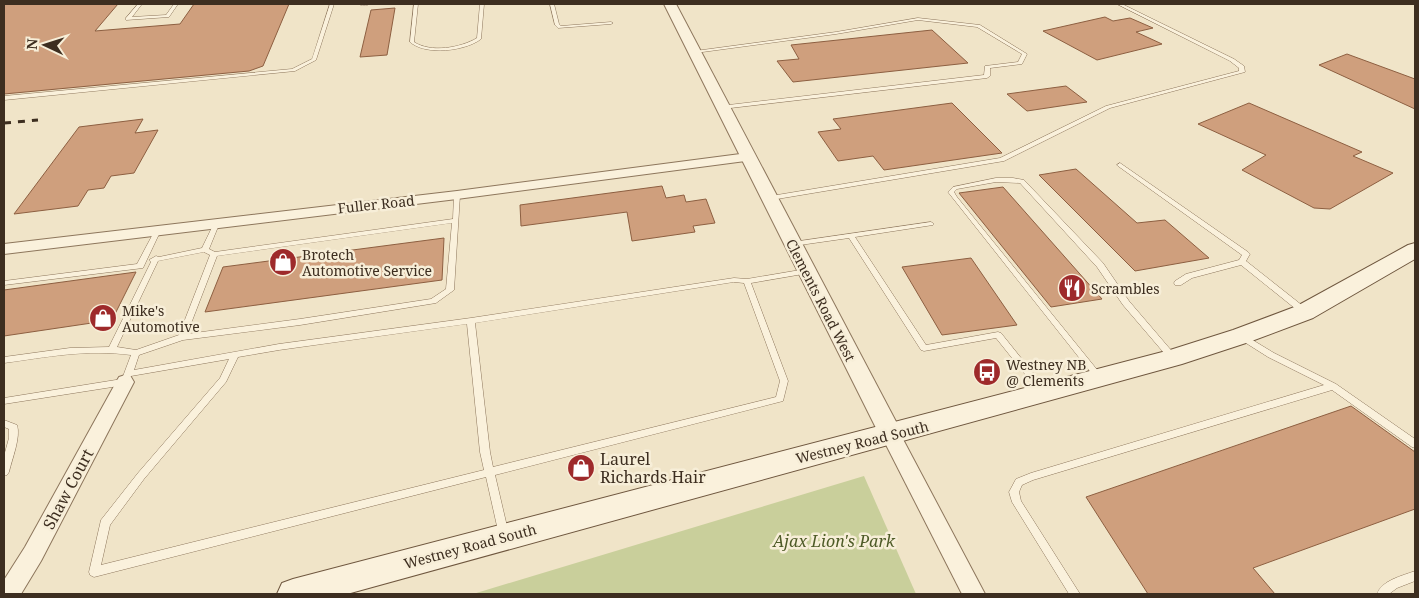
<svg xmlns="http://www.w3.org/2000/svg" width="1419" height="598" viewBox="0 0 1419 598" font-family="'Noto Serif',serif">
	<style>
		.green { fill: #c9cf9b }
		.building { fill: #cf9f7d; stroke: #8d5f41 }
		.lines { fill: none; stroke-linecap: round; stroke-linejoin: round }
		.service-casing { stroke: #8d765c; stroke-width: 1 }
		.minor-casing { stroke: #8d765c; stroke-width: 2 }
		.tertiary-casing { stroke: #8d765c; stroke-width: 2 }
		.secondary-casing { stroke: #6f573f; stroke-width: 2 }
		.service { fill: #faf1dc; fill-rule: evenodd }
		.minor { fill: #faf1dc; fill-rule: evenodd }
		.tertiary { fill: #faf1dc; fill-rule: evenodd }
		.secondary { fill: #faf1dc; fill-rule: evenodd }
		.rail { stroke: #3d2e20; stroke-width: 3; stroke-dasharray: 7 7; stroke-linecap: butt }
		.labels { text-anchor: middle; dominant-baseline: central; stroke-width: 5; stroke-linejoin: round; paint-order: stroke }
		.street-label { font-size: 14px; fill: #3d2e20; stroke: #f7eed8 }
		.poi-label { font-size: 14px; fill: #3d2e20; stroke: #f7eed8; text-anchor: start }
		.near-poi-label { font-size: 16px; fill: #3d2e20; stroke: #f7eed8; text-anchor: start }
		.near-street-label { font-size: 16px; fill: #3d2e20; stroke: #f7eed8 }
		.near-park-label { font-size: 16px; font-style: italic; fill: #4d5a26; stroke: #f7eed8 }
	</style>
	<rect width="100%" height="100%" fill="#f0e4c8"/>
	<!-- green -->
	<path class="green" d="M864,476L916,594H473Z"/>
	<!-- building -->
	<g class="building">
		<path d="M4,4H118L95,31L180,24L194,4H289L263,66L249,71L4,94Z"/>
		<path d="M395,8L387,55L360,57L371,10Z"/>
		<path d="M1105,17L1113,21L1130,18L1153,28L1136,32L1162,44L1097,60L1043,31Z"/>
		<path d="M932,30L968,63L793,82L777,61L799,59L791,45Z"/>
		<path d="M1347,54L1415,79V109L1319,65Z"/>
		<path d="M1066,86L1087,102L1027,111L1007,94Z"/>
		<path d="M952,103L1002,153L884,170L873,156L838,161L818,132L841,129L833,119Z"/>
		<path d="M1249,103L1362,152L1353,156L1393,173L1330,209L1314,208L1242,170L1266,155L1198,124Z"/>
		<path d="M143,119L135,133L158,130L134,173L111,176L104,188L88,190L78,206L14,214L79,127Z"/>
		<path d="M1076,169L1137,223L1165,220L1209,258L1135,271L1039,175Z"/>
		<path d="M662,186L666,198L684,195L686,202L706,199L715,223L693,226L695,232L632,241L627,212L521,226L520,205Z"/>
		<path d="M1003,187L1102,299L1051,307L959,193Z"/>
		<path d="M444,238L442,280L205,312L223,267Z"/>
		<path d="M971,258L1017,325L942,335L902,267Z"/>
		<path d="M136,272L112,320L4,336V290Z"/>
		<path d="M1351,406L1415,452V509L1253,568L1275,594H1148L1086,497Z"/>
	</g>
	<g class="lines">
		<!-- service casing -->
		<g class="service-casing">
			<g id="service">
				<path d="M138,4H142L132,17L166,15L174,4H178L169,17L126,20V18Z"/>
				<path d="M330,4H334L316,60L295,71L4,100V96L292,69L312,59Z"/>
				<path d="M359,4H369C367,6 361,6 359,4Z"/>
				<path d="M414,4H418L414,42C431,53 460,48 477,38L480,4H484L481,39C466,51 425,56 410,42Z"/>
				<path d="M550,4H554L559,24L561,26L611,22L613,23L611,24L558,28L555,25Z"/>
				<path d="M1117,4H1122L1234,59L1244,66L1245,72L1110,108L1004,161L771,200L768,198L771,196L1000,158L1106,106L1239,71V68L1230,61Z"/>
				<path d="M918,18L980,25L1027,54L1022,64L990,68V76L987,78L722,109L720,108V106L984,75L985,66L1018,62L1022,54L977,27L918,20L836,34L695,53L693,52L695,51L836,32Z"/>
				<path d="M1120,163L1248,252L1250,254L1246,261L1308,310L1309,312L1308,314H1302L1241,265L1192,278L1181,285H1175L1174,283L1175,281L1186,274L1239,260L1242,255L1118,166L1117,165Z"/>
				<path d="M996,178H1013L1024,180L1103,263L1129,301L1176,356L1177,358L1176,360H1170L1123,305L1097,267L1020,183L996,182L957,189L954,192L957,197L1103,377L1102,379H1096L948,192L953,187Z"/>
				<path d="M457,193L460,195L454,290L436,303L300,325L183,340L139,355L134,370L279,344L471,318L734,278L747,279L806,269L810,271L809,273L751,283L788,381L783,401L495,475L509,535L508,538L504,539L500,538L499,535L486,477L94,577L90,575L89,572L101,520L138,473L220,378L229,359L131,376L128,384L125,385L4,404V398L122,379L131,355C88,349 46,357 4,363V357L70,348L109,347L151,262L149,260L156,256L159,257L202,248L215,221H219L220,222L209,249L215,252L453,219L454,195ZM452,223L446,289L431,299L300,319L187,334L217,256ZM204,252L210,255L179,335L136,350L117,347L158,261ZM734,282L744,283L780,381L776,397L493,467L490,452L475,323ZM467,324L480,452L484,470L101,565L110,525L144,479L226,382L238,357L279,350Z"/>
				<path d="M931,222L934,224L933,225L855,237L926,345L998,332L1001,333L1046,389L1047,391L1046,393L1043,394L1040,393L996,338L924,351L921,350L849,238L793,246L790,244L793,242Z"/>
				<path d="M158,228L161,230L143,268L4,285V281L137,264L155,230Z"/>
				<path d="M1241,333L1274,353L1336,384L1415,439V448L1412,447L1332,390L1033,480L1022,485L1019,492L1021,501L1080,594H1069L1012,502L1009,492L1016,479L1031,473L1324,385L1268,357L1238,338L1237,336L1238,334Z"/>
				<path d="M4,420L17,425C21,437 12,459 9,472L7,475L4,476V456L9,438V429L4,427Z"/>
				<path d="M1415,571V581L1397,588L1389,594H1377C1382,580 1402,576 1415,571Z"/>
			</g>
		</g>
		<!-- minor casing -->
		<g class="minor-casing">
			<g id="minor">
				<path d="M748,153L754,157L753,160L457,199L4,254V244L457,191Z"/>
				<path d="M125,375L131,377L134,382L41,561L21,594H4V580L25,547L119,377Z"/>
				<path d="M890,425L897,428L985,594H962L880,433L883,428Z"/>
			</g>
		</g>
		<!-- tertiary casing -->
		<g class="tertiary-casing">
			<path id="tertiary" d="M664,4H676L902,433L898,440L890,442L882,440Z"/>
		</g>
		<!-- secondary casing -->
		<g class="secondary-casing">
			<path id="secondary" d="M1415,243V259L1313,318L1249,342L1182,364L347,594H277L282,583L293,579L1170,350L1233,330L1297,306L1408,245Z"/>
		</g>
		<!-- service -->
		<use href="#service" class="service"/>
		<!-- minor -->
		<use href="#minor" class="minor"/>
		<!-- tertiary -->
		<use href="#tertiary" class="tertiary"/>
		<!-- secondary -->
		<use href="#secondary" class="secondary"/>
		<!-- rail -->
		<path class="rail" d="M4,123L38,120"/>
	</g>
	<!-- icons -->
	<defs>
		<g id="shop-disc" transform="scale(1.4375)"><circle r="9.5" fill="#9e2a2b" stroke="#f7eed8"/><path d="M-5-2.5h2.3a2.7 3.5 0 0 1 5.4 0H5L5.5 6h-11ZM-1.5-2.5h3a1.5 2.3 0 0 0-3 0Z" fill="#fff"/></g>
		<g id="restaurant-disc" transform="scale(1.4375)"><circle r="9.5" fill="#9e2a2b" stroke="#f7eed8"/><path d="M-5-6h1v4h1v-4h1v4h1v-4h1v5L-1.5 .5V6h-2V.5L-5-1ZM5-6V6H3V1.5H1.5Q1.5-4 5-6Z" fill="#fff"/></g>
		<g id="bus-disc" transform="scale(1.4375)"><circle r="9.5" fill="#9e2a2b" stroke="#f7eed8"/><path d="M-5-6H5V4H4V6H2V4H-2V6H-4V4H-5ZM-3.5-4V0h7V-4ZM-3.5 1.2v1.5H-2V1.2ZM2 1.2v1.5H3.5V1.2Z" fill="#fff"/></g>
	</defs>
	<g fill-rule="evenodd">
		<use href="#shop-disc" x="283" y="262"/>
		<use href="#restaurant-disc" x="1072" y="288"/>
		<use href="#shop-disc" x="103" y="318"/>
		<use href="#bus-disc" x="987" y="372"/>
		<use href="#shop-disc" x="581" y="468"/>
	</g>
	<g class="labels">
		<!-- street labels -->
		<g class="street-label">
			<text transform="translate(376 204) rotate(-6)">Fuller Road</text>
			<text transform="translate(821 300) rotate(63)">Clements Road West</text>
			<text transform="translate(862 442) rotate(-14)">Westney Road South</text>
			<text transform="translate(470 546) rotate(-15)">Westney Road South</text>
		</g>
		<!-- poi labels -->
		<g class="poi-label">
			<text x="302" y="254">Brotech<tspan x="302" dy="16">Automotive Service</tspan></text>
			<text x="1091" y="288">Scrambles</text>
			<text x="122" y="310">Mike's<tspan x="122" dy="16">Automotive</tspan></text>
			<text x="1006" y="364">Westney NB<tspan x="1006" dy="16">@ Clements</tspan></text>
		</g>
		<!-- near-poi labels -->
		<g class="near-poi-label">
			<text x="600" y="459">Laurel<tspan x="600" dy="18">Richards Hair</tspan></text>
		</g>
		<!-- near-street labels -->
		<g class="near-street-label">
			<text transform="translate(68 489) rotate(-62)">Shaw Court</text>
		</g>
		<!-- near-park labels -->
		<g class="near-park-label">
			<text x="834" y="541">Ajax Lion's Park</text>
		</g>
	</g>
	<!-- border -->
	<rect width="1419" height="598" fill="none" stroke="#3d2e20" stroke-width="10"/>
	<!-- north arrow -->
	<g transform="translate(45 45) rotate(274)" stroke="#f7eed8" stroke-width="4" paint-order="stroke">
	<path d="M0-4L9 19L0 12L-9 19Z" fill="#3d2e20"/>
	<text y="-8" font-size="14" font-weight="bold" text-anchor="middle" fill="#3d2e20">N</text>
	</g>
</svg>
